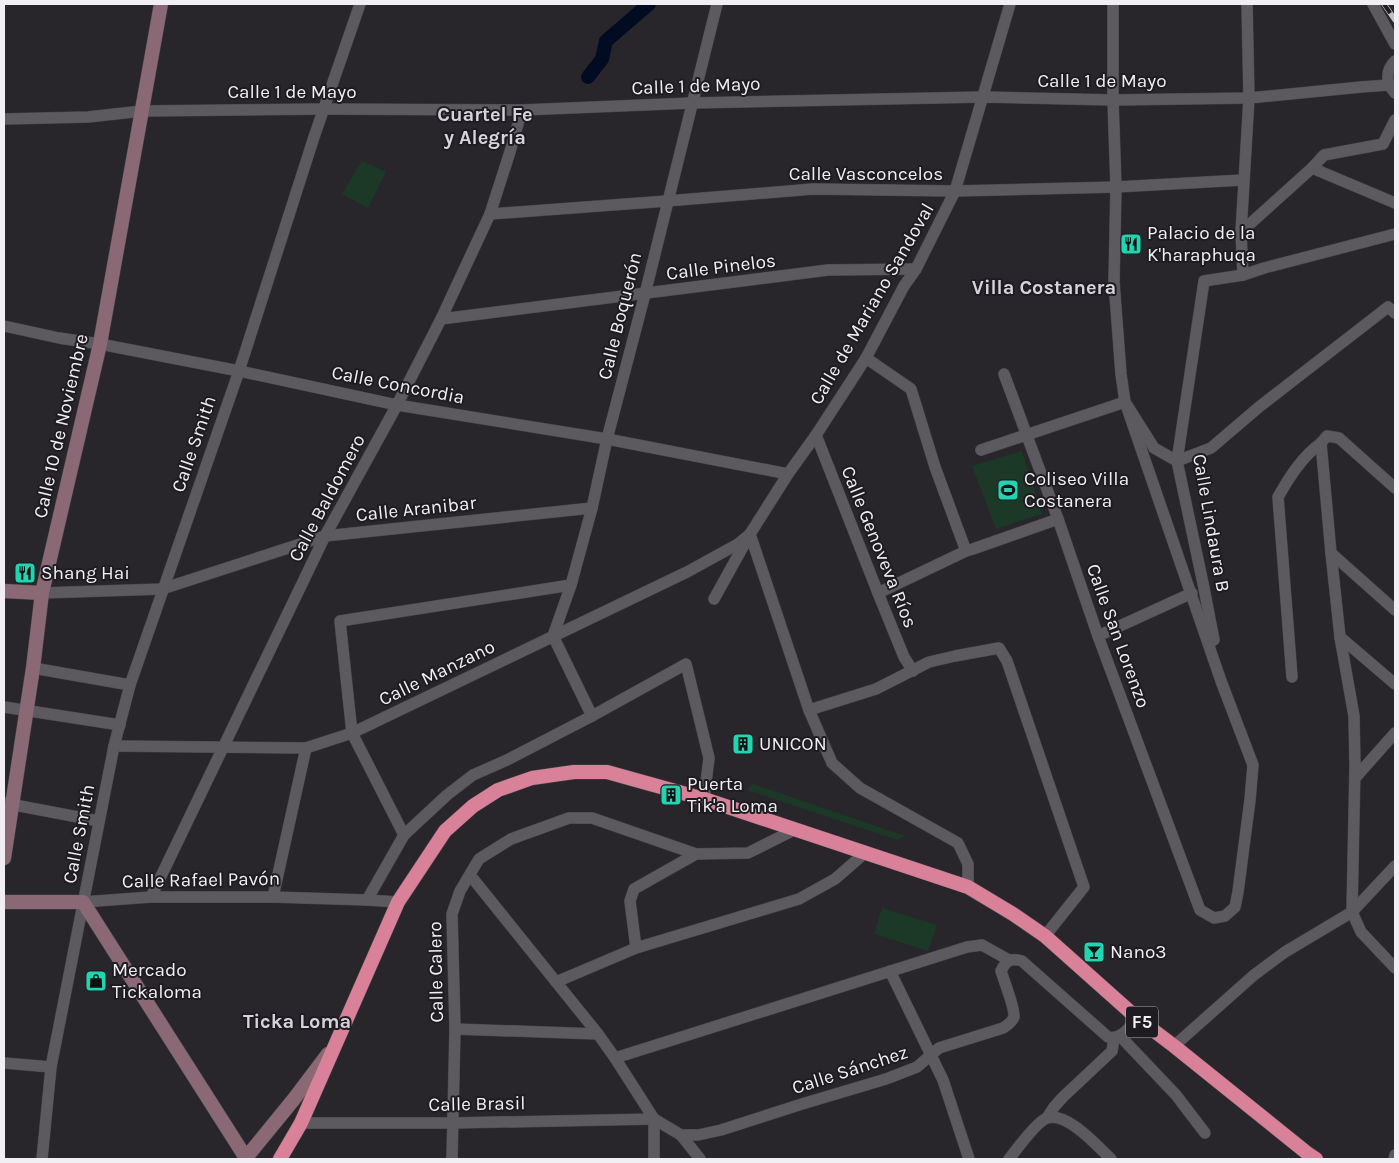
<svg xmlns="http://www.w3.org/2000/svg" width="1399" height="1163" viewBox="0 0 1399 1163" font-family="Karla,sans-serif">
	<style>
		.green { fill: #1b3926 }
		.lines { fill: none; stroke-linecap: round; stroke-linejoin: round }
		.canal { stroke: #010b21; stroke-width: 14 }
		.minor-casing { stroke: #474549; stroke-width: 12 }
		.secondary-casing { stroke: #474549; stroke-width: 15 }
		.trunk-casing { stroke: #474549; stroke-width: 15 }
		.minor { stroke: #5c5a5f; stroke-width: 11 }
		.secondary { stroke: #8a6975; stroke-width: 14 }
		.trunk { stroke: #d88198; stroke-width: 14 }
		.rail-casing { stroke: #c1bfc3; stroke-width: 5.5 }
		.rail { stroke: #1e1c21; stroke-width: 4; stroke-dasharray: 11; stroke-linecap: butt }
		.labels { text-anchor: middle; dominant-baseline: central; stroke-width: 4; stroke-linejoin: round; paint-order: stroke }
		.shield { fill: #1e1c21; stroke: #b2b0b4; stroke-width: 1 }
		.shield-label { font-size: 18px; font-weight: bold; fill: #f1eff3 }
		.street-label { font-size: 19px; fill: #f1eff3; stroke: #1e1c21 }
		.poi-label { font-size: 19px; fill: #f1eff3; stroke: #1e1c21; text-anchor: start }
		.neighbourhood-label { font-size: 20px; font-weight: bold; fill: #d6d3da; stroke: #1e1c21 }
	</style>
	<rect width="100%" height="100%" fill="#28262b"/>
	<!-- green -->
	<g class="green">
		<path d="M362,161L386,172L368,208L342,194Z"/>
		<path d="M1022,451L1042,514L996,529L972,466Z"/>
		<path d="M753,784L905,836L897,840L747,790Z"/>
		<path d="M882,908L937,925L928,951L874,934Z"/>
	</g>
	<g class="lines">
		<!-- canal -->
		<path class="canal" d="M588,77L602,59L606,41L649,4"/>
		<!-- minor casing -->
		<g class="minor-casing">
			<g id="minor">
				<path d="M1113,4V100L1116,187L1114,282L1121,374L1125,402L1154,448L1177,461L1211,448L1259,407L1388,307L1395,313"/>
				<path d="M1373,4L1395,44"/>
				<path d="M1395,61C1385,71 1386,83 1395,93"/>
				<path d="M4,119L88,117L142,111L324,109L522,110L692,103L983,97L1113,100L1249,98L1361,87L1389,85"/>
				<path d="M1312,168L1395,203"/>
				<path d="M490,214L667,201L813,189L955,191L1116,187L1243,180"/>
				<path d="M1241,232L1312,168L1324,155L1383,144L1395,120"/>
				<path d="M1243,275L1241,232L1249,98L1247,4"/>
				<path d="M441,319L828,270L916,269"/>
				<path d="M4,326L59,338L100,344L239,371L397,405L607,439L788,474"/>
				<path d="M866,358L911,389L935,467L966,551"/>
				<path d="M1004,374L1058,519L1098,636L1200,910L1214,918L1225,916L1235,907L1238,892L1250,800L1253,765L1221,681L1125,402"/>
				<path d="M816,435L878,593L904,657L913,671"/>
				<path d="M981,450L1125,402"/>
				<path d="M750,534L809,710L832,763L860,788L958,843L968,864V887"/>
				<path d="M1331,553L1395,610"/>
				<path d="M42,593L162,589L325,536L592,508"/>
				<path d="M878,593L966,551L973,549L1058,519"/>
				<path d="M714,599L750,534L788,474L816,435L866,358L904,286L916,269L955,191L1010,4"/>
				<path d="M1098,636L1192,593"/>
				<path d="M1340,637L1395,684"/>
				<path d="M1214,640L1204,588L1177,461L1204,281L1243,275L1264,268L1395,234"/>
				<path d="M33,668L130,685"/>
				<path d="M1292,677L1278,497C1290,476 1302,457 1321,443"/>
				<path d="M4,707L120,725"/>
				<path d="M809,710L876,689L929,662L955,656L999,648L1007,661L1084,887L1045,936"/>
				<path d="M592,716L553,636L571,585L592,508L607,439L645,294L717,4"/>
				<path d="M114,746L306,748L352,733L687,572L738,544L750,534"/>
				<path d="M1355,778L1395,733"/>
				<path d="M4,803L99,821"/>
				<path d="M404,835L352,733L340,621L571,585"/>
				<path d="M1395,866L1352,912L1361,932L1395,968"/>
				<path d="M470,875L598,1034L615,1058L654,1119"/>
				<path d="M151,897L325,536L397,405L441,319L490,214L509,155L522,110"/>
				<path d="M273,897L306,748"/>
				<path d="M367,900L404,835L447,795L473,775L507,760L592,716L686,664L709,758L704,799"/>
				<path d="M83,902L151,897H273L367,900L398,902"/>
				<path d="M636,948L630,901L634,889L696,854"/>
				<path d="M890,971L943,1080L969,1159"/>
				<path d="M556,982L636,948L799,899L835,879L866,852"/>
				<path d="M455,1029L598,1034"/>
				<path d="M1120,1036L1176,1095L1205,1133"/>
				<path d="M1174,1046L1254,975L1285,952L1352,912L1355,766L1354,716L1340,637L1331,553L1321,443L1327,436L1339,438L1395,488"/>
				<path d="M615,1058L967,947L982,945L1009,960"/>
				<path d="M4,1063L51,1067"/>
				<path d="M1047,1118L1054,1107L1063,1097L1112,1051L1114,1039"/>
				<path d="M301,1123H453L654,1119"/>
				<path d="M681,1135L700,1159"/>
				<path d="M42,1159L51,1067L114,746L130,685L239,371L314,137L360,4"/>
				<path d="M452,1159L455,1029L452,914L460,891L479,859L511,839L569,818H592L696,854L748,853L796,829"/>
				<path d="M654,1159V1119L681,1135H698L721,1130L802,1104L886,1079L917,1067L939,1048L1003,1028C1008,1025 1012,1022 1014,1017C1015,1008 1004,981 1001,971C1006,960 1011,958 1022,961L1108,1037C1121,1040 1129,1028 1137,1018"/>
				<path d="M1009,1159C1017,1149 1034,1125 1045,1119C1065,1109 1097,1146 1111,1159"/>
				<path d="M1394,1159L1395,1155"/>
			</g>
		</g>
		<!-- secondary casing -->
		<g class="secondary-casing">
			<g id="secondary">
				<path d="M4,591L42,593"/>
				<path d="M4,858L33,668L42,593L100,344L161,4"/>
				<path d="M4,902H83L246,1158"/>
				<path d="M245,1159L294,1099L328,1054"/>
			</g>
		</g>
		<!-- trunk casing -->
		<g class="trunk-casing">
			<path id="trunk" d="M280,1159L301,1123L398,902L445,831L473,806L498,790L532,778L574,772H607L704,799L968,887L1013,914L1045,936L1137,1018L1174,1046L1307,1153L1316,1159"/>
		</g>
		<!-- minor -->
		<use href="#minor" class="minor"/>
		<!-- secondary -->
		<use href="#secondary" class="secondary"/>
		<!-- trunk -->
		<use href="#trunk" class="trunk"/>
		<!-- rail casing -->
		<g class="rail-casing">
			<path id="rail" d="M1384,4L1395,20"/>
		</g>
		<!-- rail -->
		<use href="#rail" class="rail"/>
	</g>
	<!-- icons -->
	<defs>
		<g id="restaurant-square" transform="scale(1.125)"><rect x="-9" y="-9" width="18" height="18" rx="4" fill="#21d5b0" stroke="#1e1c21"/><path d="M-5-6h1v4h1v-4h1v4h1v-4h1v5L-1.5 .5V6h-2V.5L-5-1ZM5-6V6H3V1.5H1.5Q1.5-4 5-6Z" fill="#111"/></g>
		<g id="stadium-square" transform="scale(1.125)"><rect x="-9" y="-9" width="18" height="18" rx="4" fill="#21d5b0" stroke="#1e1c21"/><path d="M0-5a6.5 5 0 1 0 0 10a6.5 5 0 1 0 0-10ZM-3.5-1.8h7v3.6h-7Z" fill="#111"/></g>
		<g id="building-square" transform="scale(1.125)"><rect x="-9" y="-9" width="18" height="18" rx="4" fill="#21d5b0" stroke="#1e1c21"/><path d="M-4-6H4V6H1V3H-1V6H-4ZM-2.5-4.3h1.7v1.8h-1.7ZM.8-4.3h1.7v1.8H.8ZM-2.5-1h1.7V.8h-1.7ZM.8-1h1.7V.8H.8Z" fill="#111"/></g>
		<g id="bar-square" transform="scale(1.125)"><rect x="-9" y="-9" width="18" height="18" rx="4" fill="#21d5b0" stroke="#1e1c21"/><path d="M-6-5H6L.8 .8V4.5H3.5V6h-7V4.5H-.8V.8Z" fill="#111"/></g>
		<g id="shop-square" transform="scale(1.125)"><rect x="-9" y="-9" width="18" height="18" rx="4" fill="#21d5b0" stroke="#1e1c21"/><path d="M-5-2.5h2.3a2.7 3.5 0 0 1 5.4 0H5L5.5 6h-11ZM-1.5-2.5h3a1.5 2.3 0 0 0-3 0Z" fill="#111"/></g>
	</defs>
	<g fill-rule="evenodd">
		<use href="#restaurant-square" x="1131" y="244"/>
		<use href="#stadium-square" x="1008" y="490"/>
		<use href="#restaurant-square" x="25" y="573"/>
		<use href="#building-square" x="743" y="744"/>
		<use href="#building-square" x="671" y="795"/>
		<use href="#bar-square" x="1094" y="952"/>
		<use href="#shop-square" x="96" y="981"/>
	</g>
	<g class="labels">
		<!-- shield labels -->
		<rect class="shield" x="1126" y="1006.5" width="32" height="31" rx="4"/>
		<g class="shield-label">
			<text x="1142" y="1022">F5</text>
		</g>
		<!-- street labels -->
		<g class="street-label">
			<text x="1102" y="81">Calle 1 de Mayo</text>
			<text transform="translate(696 86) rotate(-2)">Calle 1 de Mayo</text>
			<text x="292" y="92">Calle 1 de Mayo</text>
			<text x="866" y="174">Calle Vasconcelos</text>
			<text transform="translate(721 267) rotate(-7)">Calle Pinelos</text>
			<text transform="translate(872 304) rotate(-60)">Calle de Mariano Sandoval</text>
			<text transform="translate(620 316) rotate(-76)">Calle Boquerón</text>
			<text transform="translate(398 385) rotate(11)">Calle Concordia</text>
			<text transform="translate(61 426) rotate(-77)">Calle 10 de Noviembre</text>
			<text transform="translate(194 444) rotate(-71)">Calle Smith</text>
			<text transform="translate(327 498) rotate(-62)">Calle Baldomero</text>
			<text transform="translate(416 509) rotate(-6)">Calle Aranibar</text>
			<text transform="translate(1211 523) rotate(80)">Calle Lindaura B</text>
			<text transform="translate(879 547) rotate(68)">Calle Genoveva Ríos</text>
			<text transform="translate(1118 636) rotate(70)">Calle San Lorenzo</text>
			<text transform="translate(437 673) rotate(-26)">Calle Manzano</text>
			<text transform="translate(79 834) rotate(-79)">Calle Smith</text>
			<text transform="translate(201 880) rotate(-1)">Calle Rafael Pavón</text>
			<text transform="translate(436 972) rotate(-91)">Calle Calero</text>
			<text transform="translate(850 1070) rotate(-18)">Calle Sánchez</text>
			<text transform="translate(477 1104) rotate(-1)">Calle Brasil</text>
		</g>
		<!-- poi labels -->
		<g class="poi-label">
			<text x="1147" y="233">Palacio de la<tspan x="1147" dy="22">K'haraphuqa</tspan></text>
			<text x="1024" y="479">Coliseo Villa<tspan x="1024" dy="22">Costanera</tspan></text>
			<text x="41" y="573">Shang Hai</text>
			<text x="759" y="744">UNICON</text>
			<text x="687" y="784">Puerta<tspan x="687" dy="22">Tik'a Loma</tspan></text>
			<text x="1110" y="952">Nano3</text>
			<text x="112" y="970">Mercado<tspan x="112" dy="22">Tickaloma</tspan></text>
		</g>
		<!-- neighbourhood labels -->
		<g class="neighbourhood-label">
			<text x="485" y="114">Cuartel Fe<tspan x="485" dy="23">y Alegría</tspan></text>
			<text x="1044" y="287">Villa Costanera</text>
			<text x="297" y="1021">Ticka Loma</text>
		</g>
	</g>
	<!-- border -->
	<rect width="1399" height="1163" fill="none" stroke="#f1eff3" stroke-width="10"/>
</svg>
